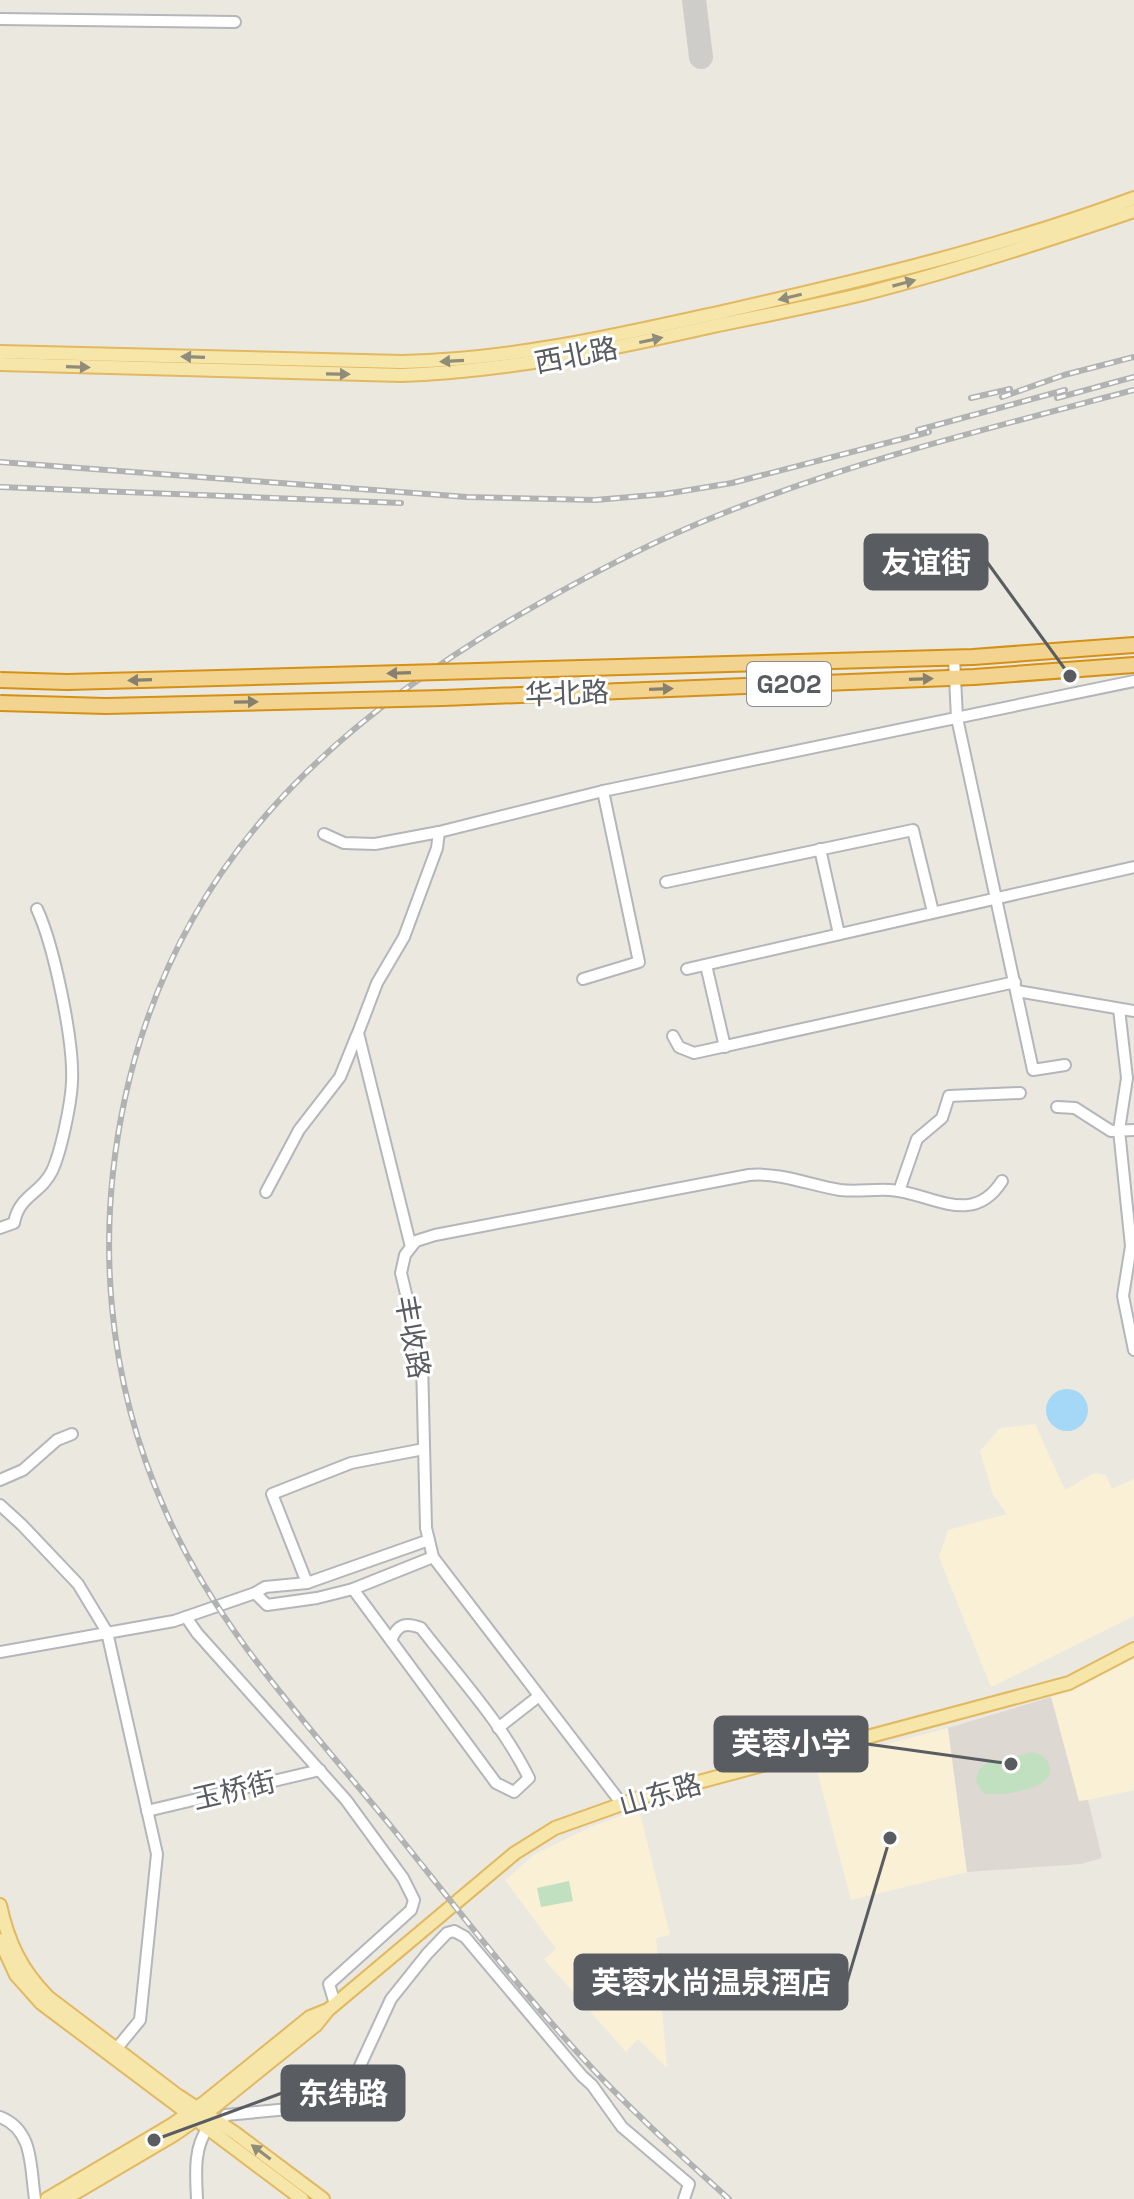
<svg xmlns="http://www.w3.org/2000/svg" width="1134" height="2199" viewBox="0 0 1134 2199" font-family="'Space Grotesk','Noto Sans SC',sans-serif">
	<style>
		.commercial { fill: #faf0d6 }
		.education { fill: #ddd9d2 }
		.green { fill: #c0e0bf }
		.water { fill: #a5d7f6 }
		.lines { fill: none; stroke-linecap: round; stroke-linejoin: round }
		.taxiway { stroke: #cecdc9; stroke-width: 24 }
		.minor-casing { stroke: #b3b6ba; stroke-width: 14 }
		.major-casing { stroke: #e2b861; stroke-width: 16 }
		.highway-casing { stroke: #d59016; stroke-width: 18 }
		.minor { stroke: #fff; stroke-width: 10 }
		.major { stroke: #f6e6aa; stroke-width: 12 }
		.highway { stroke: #f2d490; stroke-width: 14 }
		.rail-casing { stroke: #b1b2b2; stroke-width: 6 }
		.rail { stroke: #fff; stroke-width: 3; stroke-dasharray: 9; stroke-linecap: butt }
		.highway-bridge-casing { stroke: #d59016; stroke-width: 18; stroke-linecap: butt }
		.highway-bridge { stroke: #f2d490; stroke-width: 14 }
		.oneway { fill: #908c7a }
		.oneway2 { fill: #87806e }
		.labels { text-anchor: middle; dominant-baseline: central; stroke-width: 6; stroke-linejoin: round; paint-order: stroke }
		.shield { fill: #fff; stroke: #8b8d90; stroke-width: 2 }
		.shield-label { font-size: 26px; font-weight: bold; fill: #595c60 }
		.street-label { font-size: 28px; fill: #595c60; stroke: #fff }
		.leader { fill: none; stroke: #595c60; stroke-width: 3 }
		.callout-dot { fill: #595c60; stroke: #fff; stroke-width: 3 }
		.callout { fill: #595c60; stroke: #595c60; stroke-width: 3 }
		.callout-label { font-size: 30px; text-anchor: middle; font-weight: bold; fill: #fff }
	</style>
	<rect width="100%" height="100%" fill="#ebe8e0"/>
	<!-- commercial -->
	<g class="commercial">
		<path d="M1035,1424L1065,1490L1094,1473L1106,1475L1112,1489L1134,1479V1616L991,1687L939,1557L948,1530L1007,1514L993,1495L980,1451L1000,1428Z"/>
		<path d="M1134,1658V1790L1079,1802L1051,1697Z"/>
		<path d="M948,1728L967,1872L851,1900L815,1763Z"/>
		<path d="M639,1809L670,1935L656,1938L667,2068L638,2039L626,2052L544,1959L556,1949L505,1880L535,1854L591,1827Z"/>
	</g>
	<!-- education -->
	<path class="education" d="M1051,1697L1079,1801L1088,1800L1102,1858L1081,1864L967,1872L948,1728Z"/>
	<!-- green -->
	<g class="green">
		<path d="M1034,1752C1043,1756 1049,1759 1050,1770C1051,1790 997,1797 983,1793L976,1782L978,1771L986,1763Z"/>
		<path d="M569,1881L573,1901L541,1907L537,1888Z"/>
	</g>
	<!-- water -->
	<circle class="water" cx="1067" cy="1410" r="21"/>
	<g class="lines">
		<!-- taxiway -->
		<path class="taxiway" d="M694,0L701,57"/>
		<!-- minor casing -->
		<g class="minor-casing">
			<g id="minor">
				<path d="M0,19L235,22"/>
				<path d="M954,658L957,718L1033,1070L1065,1065"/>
				<path d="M439,832L437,848L404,937L377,983L358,1033L411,1247L405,1255L401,1273L422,1361L426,1528L433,1557L622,1804"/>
				<path d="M324,834L344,843L375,844L439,832L603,791L1134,681"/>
				<path d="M820,849L839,934"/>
				<path d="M666,882L913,830L933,912"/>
				<path d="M706,965L725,1047"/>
				<path d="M687,969L1134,867"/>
				<path d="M583,979L639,962L603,791"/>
				<path d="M1017,991L1134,1011"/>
				<path d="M1119,1009L1127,1078L1119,1130L1131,1246L1123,1296L1134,1350"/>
				<path d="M673,1036L679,1047L694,1053L1015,982"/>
				<path d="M1057,1107L1075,1108L1111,1131L1134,1130"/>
				<path d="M899,1191L917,1139L942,1118L949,1096L1020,1093"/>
				<path d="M266,1192L299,1130L340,1077L357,1035"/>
				<path d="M0,1228L14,1223C19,1195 41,1194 52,1171C61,1152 71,1104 72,1082C74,1041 54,946 37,909"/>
				<path d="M411,1247L416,1241L435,1235L749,1175C779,1172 810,1185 840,1190C857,1192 873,1189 890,1190C932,1193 972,1228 1002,1181"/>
				<path d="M0,1480L23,1470L57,1440L72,1434"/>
				<path d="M0,1505L22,1525L78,1584L107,1632L157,1854L140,2020L112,2054"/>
				<path d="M429,1540L307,1583L265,1587L255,1593L267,1605L317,1598L353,1589L433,1557"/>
				<path d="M307,1583L272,1494L351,1463L424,1449"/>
				<path d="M353,1589L496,1783L514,1792L529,1778C502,1723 458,1676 421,1628C406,1622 397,1624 391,1641"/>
				<path d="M186,1617L197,1633L346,1800L403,1878L414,1900L411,1910L329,1984L335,2004"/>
				<path d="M0,1652L174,1621L255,1593"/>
				<path d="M498,1728L539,1696"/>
				<path d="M147,1811L320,1770"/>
				<path d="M0,2117C34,2130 30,2167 35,2199"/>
				<path d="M220,2123L226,2115L299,2108L353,2081L391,1999L427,1954L447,1933L454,1931L465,1937L582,2076L592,2085L622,2127L689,2184L684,2199"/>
				<path d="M197,2199C196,2176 193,2148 208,2128"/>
			</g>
		</g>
		<!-- major casing -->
		<g class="major-casing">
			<g id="major">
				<path d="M0,352L402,362C518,359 618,335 731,310C867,279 1002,247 1134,198"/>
				<path d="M0,364L401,375C511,371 612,349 718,325C768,315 818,305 867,293C957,270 1046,241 1134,211"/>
				<path d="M0,1905C8,1942 21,1970 48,1997L177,2095L235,2133L323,2199"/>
				<path d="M0,1940L16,1975L41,2003L302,2199"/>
				<path d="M47,2199L170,2126L205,2102L310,2017L325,2011"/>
				<path d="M65,2199L175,2134L214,2107L316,2025L328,2010L515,1853L555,1828L639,1798L1069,1683L1134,1649"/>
			</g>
		</g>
		<!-- highway casing -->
		<g class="highway-casing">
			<g id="highway">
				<path d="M477,671L973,657L1134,645"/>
				<path d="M443,698L974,677L1134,665"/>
			</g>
		</g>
		<!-- minor -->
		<use href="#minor" class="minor"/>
		<!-- major -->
		<use href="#major" class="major"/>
		<!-- highway -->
		<use href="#highway" class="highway"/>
		<!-- rail casing -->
		<g class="rail-casing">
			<g id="rail">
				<path d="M1002,397L1064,375L1134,357"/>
				<path d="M971,398L1010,389"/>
				<path d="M1057,398L1134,377"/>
				<path d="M918,430L1065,390"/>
				<path d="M0,462L467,497L595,500L665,494L732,483L929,432"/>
				<path d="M0,487L401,503"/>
				<path d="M729,2199C677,2152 625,2105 578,2053C513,1981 454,1905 394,1830C312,1729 217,1630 165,1510C107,1380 95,1237 125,1098C175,869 323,730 519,615C583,578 650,542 719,515C853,461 994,427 1134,390"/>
			</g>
		</g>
		<!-- rail -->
		<use href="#rail" class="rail"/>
		<!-- highway-bridge casing -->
		<g class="highway-bridge-casing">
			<g id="highway-bridge">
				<path d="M0,680L67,682L477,671"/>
				<path d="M0,703L106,706L443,698"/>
			</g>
		</g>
		<!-- highway-bridge -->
		<use href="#highway-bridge" class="highway-bridge"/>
	</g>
	<!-- one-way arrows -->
	<defs><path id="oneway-solid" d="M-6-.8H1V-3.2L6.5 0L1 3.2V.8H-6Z" transform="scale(2)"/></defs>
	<g class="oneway">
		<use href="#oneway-solid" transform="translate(904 283) rotate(-15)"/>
		<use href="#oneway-solid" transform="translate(790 297) rotate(167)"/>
		<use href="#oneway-solid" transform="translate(651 340) rotate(-12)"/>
		<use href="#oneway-solid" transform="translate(193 357) rotate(-178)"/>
		<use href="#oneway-solid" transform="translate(452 361) rotate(177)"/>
		<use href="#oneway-solid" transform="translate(78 367) rotate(2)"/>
		<use href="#oneway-solid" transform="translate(338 374) rotate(1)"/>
		<use href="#oneway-solid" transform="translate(261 2152) rotate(-143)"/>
	</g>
	<g class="oneway2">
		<use href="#oneway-solid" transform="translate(399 673) rotate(178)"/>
		<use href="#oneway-solid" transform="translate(921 679) rotate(-2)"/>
		<use href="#oneway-solid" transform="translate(140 680) rotate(178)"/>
		<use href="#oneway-solid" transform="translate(661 689) rotate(-2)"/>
		<use href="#oneway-solid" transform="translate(246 702) rotate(-1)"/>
	</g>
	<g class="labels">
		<!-- shield labels -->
		<rect class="shield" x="747" y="662" width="84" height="44" rx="6"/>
		<g class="shield-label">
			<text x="789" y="684">G202</text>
		</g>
		<!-- street labels -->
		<g class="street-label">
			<text transform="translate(576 355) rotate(-11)">西北路</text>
			<text transform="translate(567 693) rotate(-2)">华北路</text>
			<text transform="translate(413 1337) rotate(80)">丰收路</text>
			<text transform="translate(234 1790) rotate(-13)">玉桥街</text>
			<text transform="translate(660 1794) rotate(-16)">山东路</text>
		</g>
	</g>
	<!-- callouts -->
	<path class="leader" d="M1070 676L987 562M1011 1764L867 1744M890 1838L847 1982M154 2140L282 2093"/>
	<g class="callout-dot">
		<circle cx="1070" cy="676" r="8"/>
		<circle cx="1011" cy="1764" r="8"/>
		<circle cx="890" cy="1838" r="8"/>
		<circle cx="154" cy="2140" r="8"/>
	</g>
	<g class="callout">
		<rect x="865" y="535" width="122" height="54" rx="8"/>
		<rect x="715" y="1717" width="152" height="54" rx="8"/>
		<rect x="575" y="1955" width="272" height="54" rx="8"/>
		<rect x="282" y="2066" width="122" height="54" rx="8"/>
	</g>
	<g class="callout-label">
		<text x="926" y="573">友谊街</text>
		<text x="791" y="1754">芙蓉小学</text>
		<text x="711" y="1993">芙蓉水尚温泉酒店</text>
		<text x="343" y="2104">东纬路</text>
	</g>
</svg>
